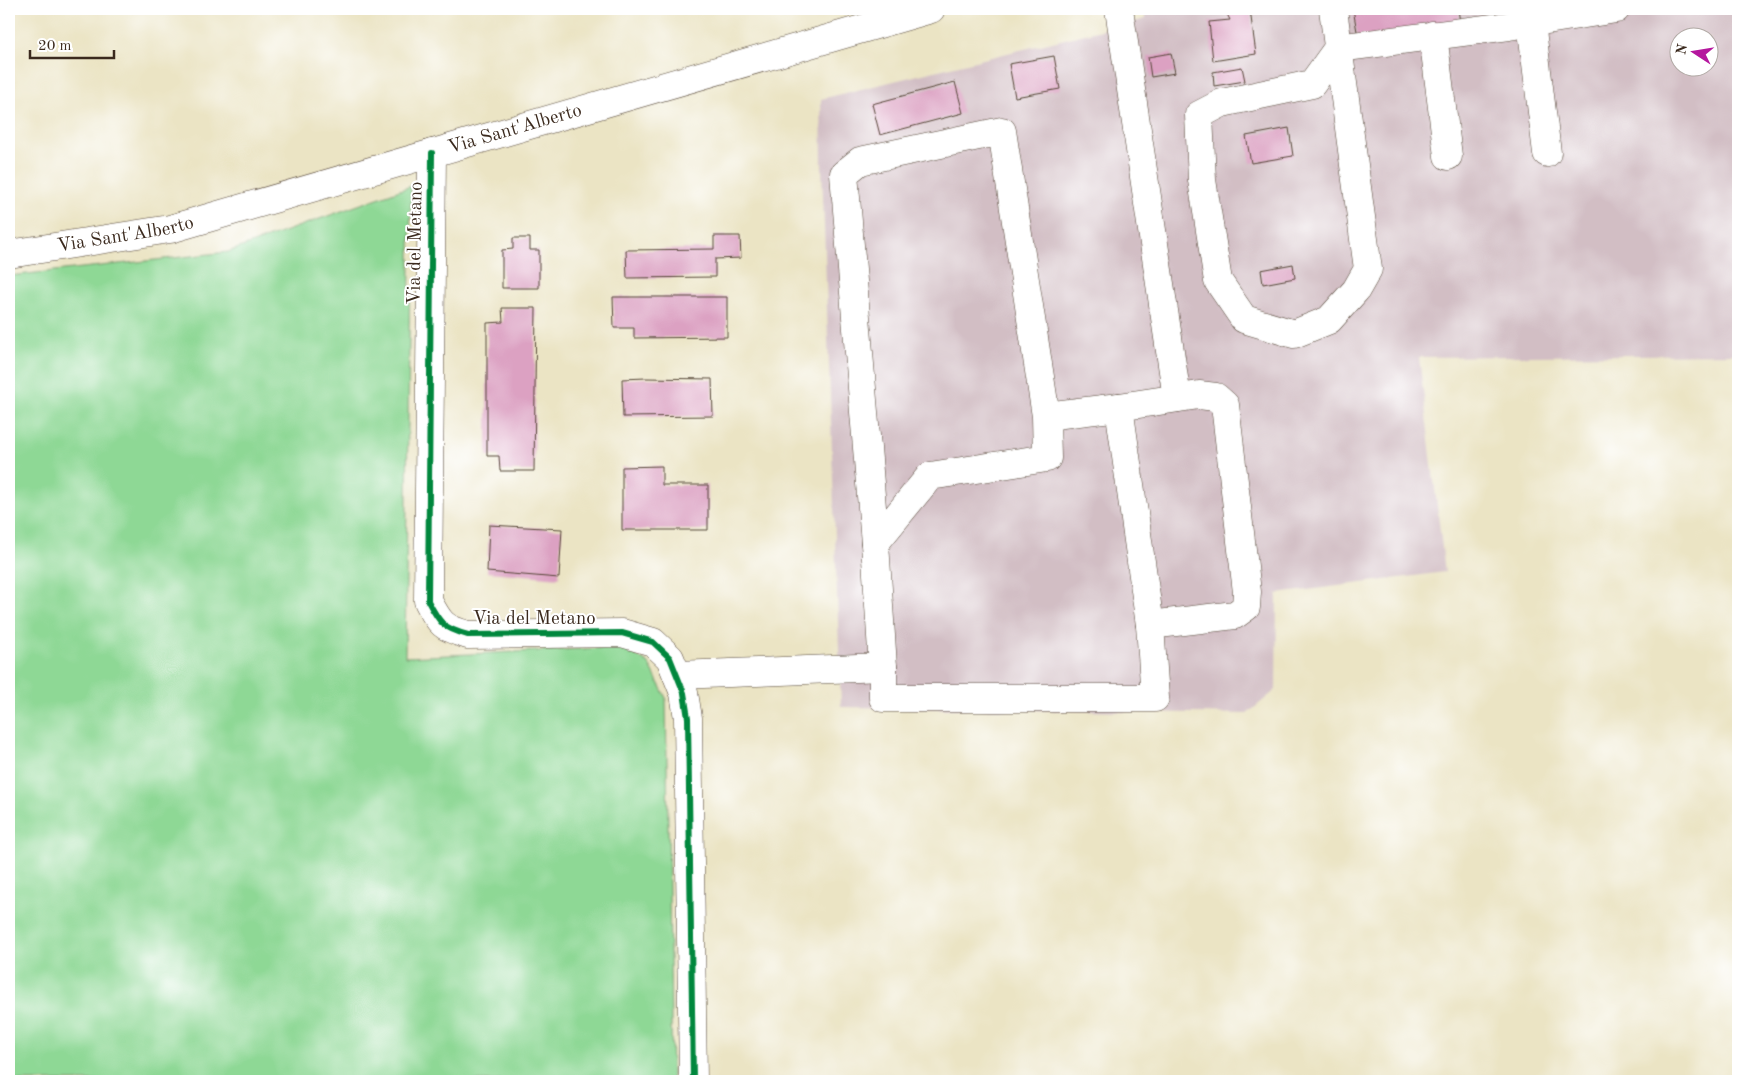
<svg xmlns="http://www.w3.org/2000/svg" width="1747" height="1090" viewBox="0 0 1747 1090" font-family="'Old Standard TT',serif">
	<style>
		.industrial { fill: #d2bec4; fill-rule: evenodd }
		.green { fill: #8ed895; stroke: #64815a }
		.building { fill: #dca1c2 }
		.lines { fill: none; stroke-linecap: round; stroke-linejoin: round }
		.minor-casing { stroke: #554637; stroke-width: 29 }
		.major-casing { stroke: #554637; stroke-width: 29 }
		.minor { stroke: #fff; stroke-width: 28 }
		.major { stroke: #fff; stroke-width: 28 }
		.cycleway-casing { stroke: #fff; stroke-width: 9 }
		.cycleway { stroke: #00873e; stroke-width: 6 }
		.labels { text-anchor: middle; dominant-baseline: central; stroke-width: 4; stroke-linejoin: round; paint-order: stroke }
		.street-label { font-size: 19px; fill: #3b2a1e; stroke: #fff }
	</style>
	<rect width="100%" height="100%" fill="#fff"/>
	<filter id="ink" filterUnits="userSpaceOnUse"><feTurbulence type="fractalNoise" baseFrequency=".02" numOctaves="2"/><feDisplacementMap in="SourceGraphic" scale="10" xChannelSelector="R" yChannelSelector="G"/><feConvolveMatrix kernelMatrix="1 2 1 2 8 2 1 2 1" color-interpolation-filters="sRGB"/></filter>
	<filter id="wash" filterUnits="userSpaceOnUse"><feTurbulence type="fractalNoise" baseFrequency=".0096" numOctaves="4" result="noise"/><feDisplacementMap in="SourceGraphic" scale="20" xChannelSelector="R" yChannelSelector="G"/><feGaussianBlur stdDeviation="1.12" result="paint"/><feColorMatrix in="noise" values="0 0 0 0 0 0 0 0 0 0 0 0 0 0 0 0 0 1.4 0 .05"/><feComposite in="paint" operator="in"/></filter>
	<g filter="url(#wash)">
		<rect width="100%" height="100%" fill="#ebe4c4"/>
		<!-- industrial -->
		<path class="industrial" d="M1145,9H1738V354L1419,357L1445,572L1277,594L1276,690L1247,714L841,707L822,169L821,99L1146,19ZM1680,38H1710V68H1680Z"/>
		<!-- green -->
		<path class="green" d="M411,186L405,657L623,647L649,664L666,698L672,1081H9V276L228,252Z"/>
		<g id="blocks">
			<!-- building -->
			<g class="building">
				<path d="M1353,9H1458L1460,23L1358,37Z"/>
				<path d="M1250,10L1256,54L1213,61L1209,22L1230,20L1227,14Z"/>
				<path d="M1171,53L1175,73L1151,77L1148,57Z"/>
				<path d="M1054,56L1060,89L1015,97L1009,64Z"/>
				<path d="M1242,67L1245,81L1214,86L1213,72Z"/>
				<path d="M955,82L963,113L880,135L872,104Z"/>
				<path d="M1289,128L1293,156L1251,163L1246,136Z"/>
				<path d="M714,236H740L741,258L715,259V277L627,278L626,250L714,249Z"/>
				<path d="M513,238H530V250H539V288H502V250L513,249Z"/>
				<path d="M1293,264L1295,278L1263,284L1261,270Z"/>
				<path d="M613,297H727V337L634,338V328H614Z"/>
				<path d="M502,308H536L534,471H500L499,456H487V323L503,322Z"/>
				<path d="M646,378L712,379L713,416L623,417L622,379Z"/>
				<path d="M662,466V485H708V530H622V467Z"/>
				<path d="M489,525L562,529L559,578L487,572Z"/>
			</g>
		</g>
	</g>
	<g filter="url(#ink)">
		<use href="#blocks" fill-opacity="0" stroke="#554637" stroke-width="1"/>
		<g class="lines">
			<!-- minor casing -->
			<g class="minor-casing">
				<g id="minor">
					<path d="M1119,9L1177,398"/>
					<path d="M1333,9L1368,269L1356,290L1329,320L1294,334L1244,319L1218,281L1202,180L1199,115L1222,103L1312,84L1338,48L1509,26L1616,9"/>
					<path d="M1531,22L1547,153"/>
					<path d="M1433,35L1448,156"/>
					<path d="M432,153L428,601C440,624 443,628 468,635L622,633L653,642L670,658L684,693L688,718L693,1081"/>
					<path d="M1119,407L1199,395L1216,397L1225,405L1247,592L1246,607L1235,615L1150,625"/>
					<path d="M883,667V698H1155L1150,625L1119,407L1046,416L1002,131L860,161L844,174L875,543L930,476L1047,458L1046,416"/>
					<path d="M677,675L883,667L875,543"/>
				</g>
			</g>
			<!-- major casing -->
			<g class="major-casing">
				<g id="major">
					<path id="s1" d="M9,254L170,229L931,9"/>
				</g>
			</g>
			<!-- minor -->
			<use href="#minor" class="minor"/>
			<!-- major -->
			<use href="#major" class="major"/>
			<!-- cycleway casing -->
			<g class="cycleway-casing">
				<path id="cycleway" d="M432,153L428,601C440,624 443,628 468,635L622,633L653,642L670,658L684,693L688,718L693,1081"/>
			</g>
			<!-- cycleway -->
			<use href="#cycleway" class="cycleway"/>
		</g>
	</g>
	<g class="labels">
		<!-- street labels -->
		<g class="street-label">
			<text stroke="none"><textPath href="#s1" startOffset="522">Via Sant'Alberto</textPath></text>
			<text stroke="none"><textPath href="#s1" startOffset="118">Via Sant'Alberto</textPath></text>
			<text transform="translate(416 243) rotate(-89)">Via del Metano</text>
			<text x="534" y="619">Via del Metano</text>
		</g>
	</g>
	<!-- margin -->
	<rect width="1747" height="1090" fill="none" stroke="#fff" stroke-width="30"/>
	<!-- north arrow -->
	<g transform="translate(1694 52) rotate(282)"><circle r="24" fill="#ffffff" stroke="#b1aaa5"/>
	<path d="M0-4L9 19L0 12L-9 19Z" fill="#b5179e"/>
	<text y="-8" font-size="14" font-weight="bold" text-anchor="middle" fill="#3b2a1e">N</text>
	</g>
	<!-- scale -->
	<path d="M30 50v8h84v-8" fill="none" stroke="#3b2a1e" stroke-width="2.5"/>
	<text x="38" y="50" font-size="15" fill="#3b2a1e" stroke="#ffffff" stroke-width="4" paint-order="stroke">20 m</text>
</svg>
